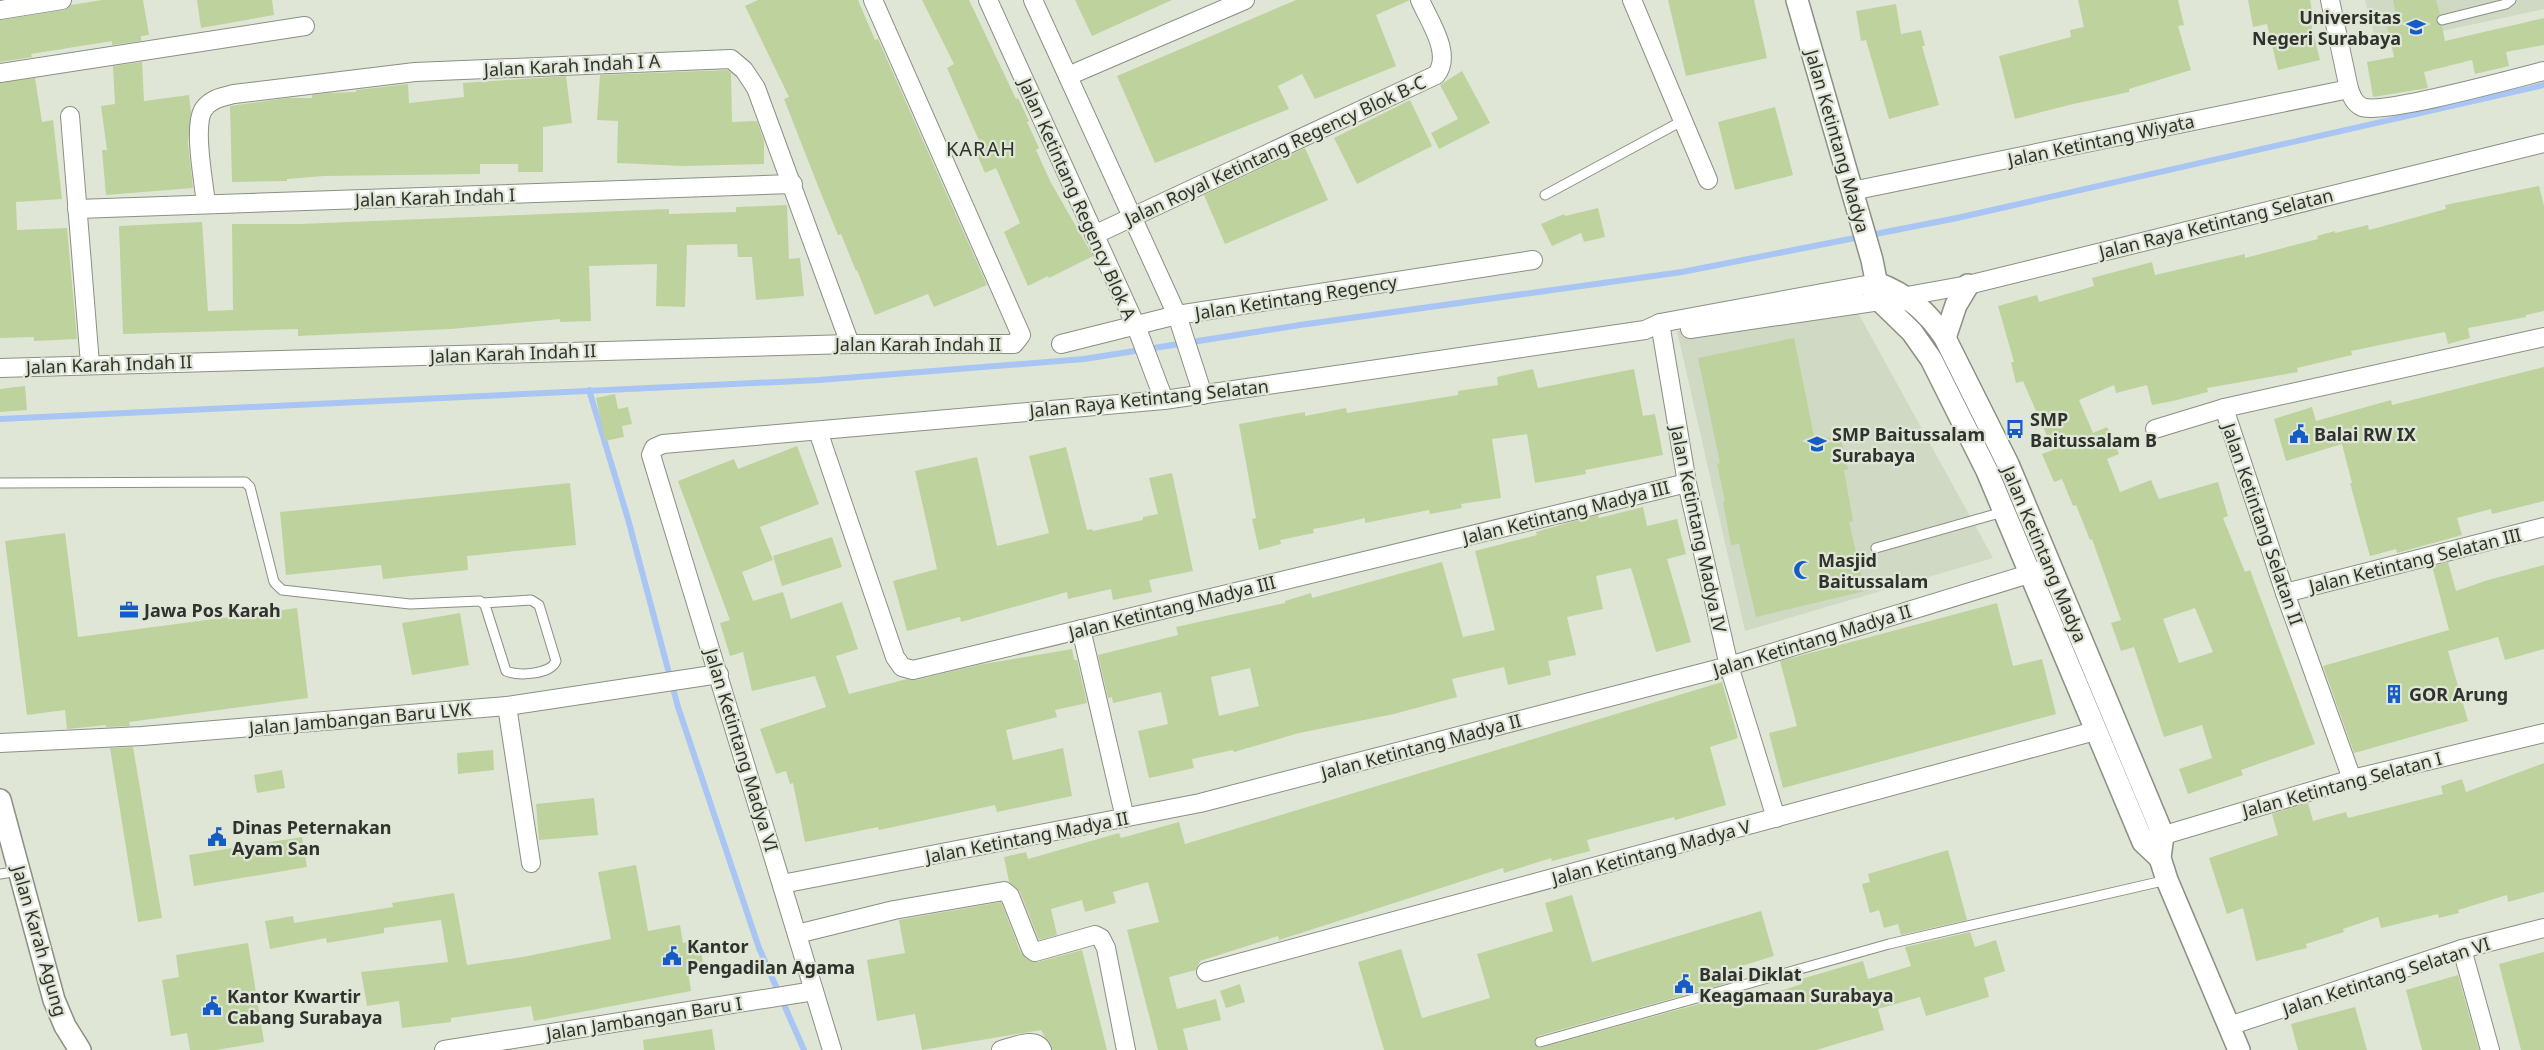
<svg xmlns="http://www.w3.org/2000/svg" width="2544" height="1050" viewBox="0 0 2544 1050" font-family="'Noto Sans',sans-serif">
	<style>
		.built { fill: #d0d9c4 }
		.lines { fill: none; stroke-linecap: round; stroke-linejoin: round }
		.stream { stroke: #a8c5f3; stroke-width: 6 }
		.building { fill: #bed29e; fill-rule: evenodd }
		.service-casing { stroke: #8a9082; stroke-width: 11 }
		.minor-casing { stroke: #8a9082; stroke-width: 20 }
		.tertiary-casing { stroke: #8a9082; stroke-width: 24 }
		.service { stroke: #fff; stroke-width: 9 }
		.minor { stroke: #fff; stroke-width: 18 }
		.tertiary { stroke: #fff; stroke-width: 21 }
		.labels { text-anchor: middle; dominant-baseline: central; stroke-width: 4.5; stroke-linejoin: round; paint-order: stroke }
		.poi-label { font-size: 18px; font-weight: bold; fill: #30332d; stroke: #dfe6d6; text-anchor: start }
		.street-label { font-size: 18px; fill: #30332d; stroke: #dfe6d6 }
		.quarter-label { font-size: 20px; letter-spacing: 1px; fill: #30332d; stroke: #dfe6d6 }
	</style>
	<rect width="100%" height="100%" fill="#dfe6d6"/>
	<!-- built -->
	<g class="built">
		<path d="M2365,0H2544V9L2377,45Z"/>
		<path d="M1857,311L1993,558L1745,631L1677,331Z"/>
	</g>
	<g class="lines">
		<!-- stream -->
		<g class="stream">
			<path d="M589,390L628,519L678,707L759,948L804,1050"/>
			<path d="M0,419L819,380L1084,359L1300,325L1682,272L1957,218L2544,85"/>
		</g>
	</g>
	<!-- building -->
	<g class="building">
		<path d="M102,0H143L149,35L141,36V41L112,45V41L31,54L32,57L0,62V20L64,10L71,5Z"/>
		<path d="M197,0H272L274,15L201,28Z"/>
		<path d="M758,0H858L875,40L878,39L987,285L934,307L928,294L875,315L857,270L856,271L841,234L838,235L818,186L784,99L789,97L745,6Z"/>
		<path d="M922,0H969L1016,99L1018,98L1029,121L1027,122L1039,148L1036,150L1050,181L1093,256L1049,278L1048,276L1028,286L1004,232L1020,223L996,168L985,173L974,148L981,145L947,68L954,64Z"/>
		<path d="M1075,0H1172L1092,36Z"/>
		<path d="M1296,0H1410L1376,15L1396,66L1315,99L1302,74L1278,86L1289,109L1155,163L1117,76Z"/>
		<path d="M1668,0H1754L1767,58L1686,76Z"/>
		<path d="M2078,0H2178L2184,25L2178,26L2191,70L2129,89V92L2069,105L2015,119L1999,56L2071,37L2070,30L2084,27Z"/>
		<path d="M2248,0H2310L2313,16H2309L2320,60L2278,70L2267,24L2253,27Z"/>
		<path d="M2393,0H2436L2440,14L2436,21L2442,26L2445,41L2544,18V45L2506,52L2509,66L2475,74L2472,60L2424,72L2428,88L2373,97L2367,62L2394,57L2387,26L2398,24Z"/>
		<path d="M1896,4L1901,34L1921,30L1925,46H1922L1939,105L1889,119L1866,40L1861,41L1856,11Z"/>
		<path d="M142,62L144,101L189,95L191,113L188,143L193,188L106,195L102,150H107L101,106L115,104L113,66Z"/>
		<path d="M727,70L731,73L732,122L757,121L764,141V164L684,166L617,163L618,121L597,120L600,75Z"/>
		<path d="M1462,71L1490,123L1439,149L1431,133L1458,119L1440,85Z"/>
		<path d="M566,76L572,123L543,127V172H518V164H480V174L324,176L287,179V181L232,182L230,106L287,98H312V95L328,93L356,92V90L408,84L409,103L464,97L463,83Z"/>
		<path d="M35,78L42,122L53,120L62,199L16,202L17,230L67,228L77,339L34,341V337L0,338V83Z"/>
		<path d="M1410,100L1432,146L1357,184L1334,138Z"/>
		<path d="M1775,107L1793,175L1735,190L1718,122Z"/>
		<path d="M1305,148L1328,200L1225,244L1204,195Z"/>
		<path d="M2539,186L2544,206V311L2526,315V317L2468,328L2470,338L2448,344L2445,332L2404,340L2351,351L2352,355L2297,368L2298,372L2207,388L2208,392L2173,401L2152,405L2147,385L2116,393L2114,385L2079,400L2093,433L2107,427L2119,454L2107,459L2120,492L2151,480L2159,499L2218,482L2228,516L2223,518L2245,572L2250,570L2315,744L2241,770L2243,775L2188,794L2179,769L2212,758L2202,725L2164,737L2134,647L2121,651L2111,623L2121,620L2092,539L2090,540L2076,505L2073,506L2062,479L2054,482L2042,454L2053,450L2023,381L2016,383L2011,362H2014L1998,306L2037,295L2039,302L2094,286L2092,278L2152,262L2155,275L2245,254V258L2318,239L2317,236L2335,231V233L2368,225L2369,230L2446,209L2445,205ZM2195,608L2213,652L2179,663L2163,619Z"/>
		<path d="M787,205L789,259L800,258L804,296L756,300L752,257H738L737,244L687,245L685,307L656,306L657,264L589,266L591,321L560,322V319L451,329L298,336V329L123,334L119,226L202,222L208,311L233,310L232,224H299L669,209V214L736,212V207Z"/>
		<path d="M1598,208L1605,237L1584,242L1581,233L1552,246L1541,224L1564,214L1565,216Z"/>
		<path d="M1794,338L1815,441L1840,435L1848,469L1844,470L1853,521L1849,522L1865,591L1756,617L1739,544L1731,545L1723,502L1725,501L1717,464L1720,463L1698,358Z"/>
		<path d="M2544,367V501L2492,514L2491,509L2457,518L2462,535L2397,553L2396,549L2370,556L2350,483H2352L2342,444L2286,461L2274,419L2312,407L2316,421L2391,400L2392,405Z"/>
		<path d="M1533,369L1538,388L1634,369L1643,416L1655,414L1663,455L1585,470L1586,474L1535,483L1527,434L1492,439L1501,498L1461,504L1462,508L1430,514L1429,510L1365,523V518L1335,525L1313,529L1314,533L1280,540L1281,544L1259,550L1252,519L1256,518L1239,424L1305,412V416L1346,408L1347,413L1458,395V391L1498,385L1497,377Z"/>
		<path d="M25,386L27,410L0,412V389Z"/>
		<path d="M615,394L618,409L628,407L632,424L622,426L624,437L605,441L596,398Z"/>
		<path d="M797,446L819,504L760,527L773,560L742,572L753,601L783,592L791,619L842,602L858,649L836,656L849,694L907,679L916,680L978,665L1072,649L1074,660H1077L1087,703L1055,710L1057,717L1006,730L1013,760L1063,748L1072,796L997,812L995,805L879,830L878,827L805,842L793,783L790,784L786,771L776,774L760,729L826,707L815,676L752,691L743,652L730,656L720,623L730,620L678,481L734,459L738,469Z"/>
		<path d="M1066,447L1087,530L1092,529L1093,531L1143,520V517L1158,514L1149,478L1172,473L1193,571L1149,580L1152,592L1113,600L1111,589L1068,599L1067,592L961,622L960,617L907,631L893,581L937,569L915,471L977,457L997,546L1049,533L1029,456Z"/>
		<path d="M570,483L576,545L467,556L468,570L383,579L381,565L286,575L280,512Z"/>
		<path d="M1643,507L1647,526L1677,519L1686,554L1667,559L1691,642L1656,652L1631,568L1596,576L1603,609L1567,617L1576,655L1548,661L1551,675L1508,685L1504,667L1452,679L1457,697L1394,714L1299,733L1234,752L1233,750L1192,759L1194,768L1149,778L1138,731L1168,724L1161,692L1113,703L1112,697L1108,698L1098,655L1178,635L1176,627L1285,603V601L1311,593L1312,598L1442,562L1463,637L1495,630L1475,551L1537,535L1536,532L1574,521L1598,515L1599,518ZM1250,668L1259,706L1219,716L1211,677Z"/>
		<path d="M65,533L78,637L297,608L308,698L129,722L130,726L106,727V725L67,729L65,710L27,715L5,541Z"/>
		<path d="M832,537L842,567L782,586L773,556Z"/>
		<path d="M2448,562L2456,591L2488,580L2544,565V649L2505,660L2498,637L2448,651L2468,721L2354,753L2323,666L2449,630L2432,566Z"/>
		<path d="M1997,603L2013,666L2042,659L2056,714L1783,788L1769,733L1797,726L1780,661Z"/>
		<path d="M460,613L469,665L412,675L402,623Z"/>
		<path d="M1722,682L1738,738L1710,747L1726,805L1675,820L1674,817L1587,840L1590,851L1552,861L1551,858L1504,873L1503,868L1279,940L1278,936L1200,961L1196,970L1169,977L1177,1009L1216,999L1221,1020L1183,1029L1188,1050H1158L1127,930L1159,922L1148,882L1113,892L1116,903L1085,912L1082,900L1051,909L1057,935L1039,940L1020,892L1009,882L1004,857L1026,852L1028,859L1119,833L1121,838L1179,822L1185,844Z"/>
		<path d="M133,747L162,918L138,922L110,748Z"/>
		<path d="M493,750L494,770L458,774L457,753Z"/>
		<path d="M2544,763V892L2508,902L2507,895L2458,910L2459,913L2439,918L2438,914L2381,928L2378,917L2343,929L2344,932L2306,944L2307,948L2256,961L2243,908L2227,914L2209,858L2278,835L2272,814L2308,803L2313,821L2346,812L2348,818L2443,794L2441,786L2462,779L2466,792Z"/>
		<path d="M282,770L285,788L257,793L254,775Z"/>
		<path d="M594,798L598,835L539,840L536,804Z"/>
		<path d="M302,837L307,867L194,886L189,855Z"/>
		<path d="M1948,850L1967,920L1901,935L1898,924L1884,928L1879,910L1870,913L1862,884L1870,882L1868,874Z"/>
		<path d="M636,865L648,931L680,925L683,943L699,940L704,968L688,971L691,991L534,1021L531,1006L451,1018V1022L402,1028L399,1001L367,1006L361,972L448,962L441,920L384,928V933L327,943L326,938L270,949L265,921L293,916L294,923L393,907L392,903L454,893L467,965L523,957L611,939L598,872Z"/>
		<path d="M1572,895L1592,962L1761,911L1774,956L1732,969L1735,981L1538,1036L1534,1043L1539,1048L1739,993L1742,1003L1802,984L1801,979L1863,961L1868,979L1911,966L1905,947L1970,932L1975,947L1996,940L2005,971L1984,978L1989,997L1926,1016L1920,997L1878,1009L1884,1030L1816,1050H1384L1358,962L1401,949L1422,1018L1490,998L1477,954L1553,931L1545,903Z"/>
		<path d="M1001,902L1021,953L1029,960L1038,962L1082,950L1107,1050H1052L1041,1030L922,1050L915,1014L877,1021L867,960L905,953L899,920Z"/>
		<path d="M248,943L264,1042L216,1050H190L187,1033L171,1036L162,980L179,977L176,955Z"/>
		<path d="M2544,952V1050H2521L2499,964Z"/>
		<path d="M2458,975L2479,1050H2422L2406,990Z"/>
		<path d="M1240,984L1245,1002L1226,1008L1220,991Z"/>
		<path d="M2355,1007L2367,1050H2298L2291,1024Z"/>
		<path d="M712,1029L715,1050H644L643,1040Z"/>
	</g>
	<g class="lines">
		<!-- service casing -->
		<g class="service-casing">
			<g id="service">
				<path d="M2442,20L2506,4L2511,0"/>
				<path d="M1545,195L1682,121"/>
				<path d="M0,483L245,482L250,487L274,582L282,590L410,604L480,601L485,605L506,671C518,676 550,675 556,661L539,605L531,600L483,603"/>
				<path d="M1876,548L2003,512"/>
				<path d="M0,874L19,871"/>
				<path d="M1540,1042L1889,944L2167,880"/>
			</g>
		</g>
		<!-- minor casing -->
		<g class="minor-casing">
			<g id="minor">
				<path d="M988,0L1136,326L1164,400"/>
				<path d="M1033,0L1177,315L1203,395"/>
				<path d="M1632,0L1708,180"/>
				<path d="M0,10L62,0"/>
				<path d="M0,73L305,26"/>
				<path d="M1068,76L1245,0"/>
				<path d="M2349,89C2352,97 2354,103 2362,107C2382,115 2516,78 2544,71"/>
				<path d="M70,116L90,364"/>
				<path d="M1852,191L2349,89L2330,0"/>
				<path d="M206,204C204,183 193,128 203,110C210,99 222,97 234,94L415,72L731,59L744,70L756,88L850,344"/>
				<path d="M77,209L793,184"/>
				<path d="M1094,235L1436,75C1453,54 1429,21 1420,0"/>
				<path d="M1898,304L1907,296L1968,285L2544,143"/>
				<path d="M1660,323L1687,483L1729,666L1776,818"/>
				<path d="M1690,329L1880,301"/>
				<path d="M1061,344L1177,315L1533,260"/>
				<path d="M0,368L850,344H1014L1021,335L873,0"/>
				<path d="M2155,429L2224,408"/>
				<path d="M818,431L895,657L902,667L913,670L1687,483"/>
				<path d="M2285,593L2544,527"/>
				<path d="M1081,629L1125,818"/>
				<path d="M507,706L531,863"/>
				<path d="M0,743L142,736L507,706L719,674"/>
				<path d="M2352,779L2285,593L2224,408L2544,337"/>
				<path d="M2151,839L2352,779L2544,733"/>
				<path d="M782,884L1200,803L1729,666L2042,570"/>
				<path d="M797,934L894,910L1004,891L1010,896L1031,949L1035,952L1095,935L1101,938L1106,948L1126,1050"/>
				<path d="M2462,949L2490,1050"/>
				<path d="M1206,972L2095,731"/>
				<path d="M2229,1026L2462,949L2544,928"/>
				<path d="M444,1050L814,991"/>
				<path d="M832,1050L651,455L654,448L663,444L1164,400L1645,330L1660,323L1877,283"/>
				<path d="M1001,1050C1014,1047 1035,1036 1042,1050"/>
			</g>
		</g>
		<!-- tertiary casing -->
		<g class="tertiary-casing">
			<g id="tertiary">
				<path d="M1797,0L1872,260L1880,301L1912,332L1931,359L1987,471L2143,842L2160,858"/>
				<path d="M1877,283C1908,295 1927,311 1945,338L2008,464L2163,835L2160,858L2167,880L2239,1050"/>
				<path d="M1945,338L1956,305L1968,285"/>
				<path d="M0,800L54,1000L65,1026L80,1050"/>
			</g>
		</g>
		<!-- service -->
		<use href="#service" class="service"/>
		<!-- minor -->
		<use href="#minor" class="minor"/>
		<!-- tertiary -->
		<use href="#tertiary" class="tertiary"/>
	</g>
	<!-- icons -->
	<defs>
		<g id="university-bare" transform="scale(1.5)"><path d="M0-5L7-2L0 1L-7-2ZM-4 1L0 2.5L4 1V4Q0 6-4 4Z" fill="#165cc7" stroke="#dfe6d6" stroke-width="2.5" paint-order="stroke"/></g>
		<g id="bus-bare" transform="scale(1.5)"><path d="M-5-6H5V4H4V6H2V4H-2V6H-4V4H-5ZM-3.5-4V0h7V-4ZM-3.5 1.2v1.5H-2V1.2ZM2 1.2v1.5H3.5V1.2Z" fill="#165cc7" stroke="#dfe6d6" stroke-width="2.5" paint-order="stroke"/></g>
		<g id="civic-bare" transform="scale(1.5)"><path d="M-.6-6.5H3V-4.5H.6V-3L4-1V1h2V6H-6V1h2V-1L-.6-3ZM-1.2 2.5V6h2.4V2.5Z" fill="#165cc7" stroke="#dfe6d6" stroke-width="2.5" paint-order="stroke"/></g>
		<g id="school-bare" transform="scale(1.5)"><path d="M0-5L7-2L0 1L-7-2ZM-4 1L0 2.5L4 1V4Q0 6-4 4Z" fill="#165cc7" stroke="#dfe6d6" stroke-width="2.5" paint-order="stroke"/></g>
		<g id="mosque-bare" transform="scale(1.5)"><path d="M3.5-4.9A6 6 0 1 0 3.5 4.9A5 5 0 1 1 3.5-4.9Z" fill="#165cc7" stroke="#dfe6d6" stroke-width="2.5" paint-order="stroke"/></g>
		<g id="office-bare" transform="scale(1.5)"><path d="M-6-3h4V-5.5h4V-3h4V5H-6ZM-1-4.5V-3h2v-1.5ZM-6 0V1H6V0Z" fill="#165cc7" stroke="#dfe6d6" stroke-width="2.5" paint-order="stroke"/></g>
		<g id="building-bare" transform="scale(1.5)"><path d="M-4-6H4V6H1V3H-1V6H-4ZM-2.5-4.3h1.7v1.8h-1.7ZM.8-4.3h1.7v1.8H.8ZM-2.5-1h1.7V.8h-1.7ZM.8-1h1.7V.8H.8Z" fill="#165cc7" stroke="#dfe6d6" stroke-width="2.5" paint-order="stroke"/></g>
	</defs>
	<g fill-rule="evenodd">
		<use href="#university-bare" x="2416" y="27"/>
		<use href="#bus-bare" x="2015" y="429"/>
		<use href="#civic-bare" x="2299" y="434"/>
		<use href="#school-bare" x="1817" y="444"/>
		<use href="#mosque-bare" x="1803" y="570"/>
		<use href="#office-bare" x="129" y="610"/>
		<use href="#building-bare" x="2394" y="694"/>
		<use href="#civic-bare" x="217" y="837"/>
		<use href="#civic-bare" x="672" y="956"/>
		<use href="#civic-bare" x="1684" y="984"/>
		<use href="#civic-bare" x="212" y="1006"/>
	</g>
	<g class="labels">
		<!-- poi labels -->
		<g class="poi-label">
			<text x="2401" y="17" text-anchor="end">Universitas<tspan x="2401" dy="21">Negeri Surabaya</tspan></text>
			<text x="2030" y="419">SMP<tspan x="2030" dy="21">Baitussalam B</tspan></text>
			<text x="1832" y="434">SMP Baitussalam<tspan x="1832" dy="21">Surabaya</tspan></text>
			<text x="2314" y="434">Balai RW IX</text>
			<text x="1818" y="560">Masjid<tspan x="1818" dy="21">Baitussalam</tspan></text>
			<text x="144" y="610">Jawa Pos Karah</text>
			<text x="2409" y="694">GOR Arung</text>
			<text x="232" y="827">Dinas Peternakan<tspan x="232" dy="21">Ayam San</tspan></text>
			<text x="687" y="946">Kantor<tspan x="687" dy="21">Pengadilan Agama</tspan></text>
			<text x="1699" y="974">Balai Diklat<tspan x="1699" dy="21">Keagamaan Surabaya</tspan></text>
			<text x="227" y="996">Kantor Kwartir<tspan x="227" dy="21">Cabang Surabaya</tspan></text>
		</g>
		<!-- street labels -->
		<g class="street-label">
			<text transform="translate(572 65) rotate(-3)">Jalan Karah Indah I A</text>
			<text transform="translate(2101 140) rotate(-12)">Jalan Ketintang Wiyata</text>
			<text transform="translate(1838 141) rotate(74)">Jalan Ketintang Madya</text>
			<text transform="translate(1275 150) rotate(-25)">Jalan Royal Ketintang Regency Blok B-C</text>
			<text transform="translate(435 197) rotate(-2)">Jalan Karah Indah I</text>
			<text transform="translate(1078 199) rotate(66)">Jalan Ketintang Regency Blok A</text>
			<text transform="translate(2216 223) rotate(-14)">Jalan Raya Ketintang Selatan</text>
			<text transform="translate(1296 297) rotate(-9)">Jalan Ketintang Regency</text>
			<text x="918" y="344">Jalan Karah Indah II</text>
			<text transform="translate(513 353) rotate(-2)">Jalan Karah Indah II</text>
			<text transform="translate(109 364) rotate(-2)">Jalan Karah Indah II</text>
			<text transform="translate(1149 398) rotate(-6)">Jalan Raya Ketintang Selatan</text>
			<text transform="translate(1566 512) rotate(-14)">Jalan Ketintang Madya III</text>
			<text transform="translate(2263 524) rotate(71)">Jalan Ketintang Selatan II</text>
			<text transform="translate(1699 529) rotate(78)">Jalan Ketintang Madya IV</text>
			<text transform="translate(2045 554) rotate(67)">Jalan Ketintang Madya</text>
			<text transform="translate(2415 560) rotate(-14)">Jalan Ketintang Selatan III</text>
			<text transform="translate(1172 607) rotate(-14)">Jalan Ketintang Madya III</text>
			<text transform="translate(1812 640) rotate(-17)">Jalan Ketintang Madya II</text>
			<text transform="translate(360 718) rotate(-5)">Jalan Jambangan Baru LVK</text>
			<text transform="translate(1421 746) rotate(-15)">Jalan Ketintang Madya II</text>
			<text transform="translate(742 750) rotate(73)">Jalan Ketintang Madya VI</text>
			<text transform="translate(2342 784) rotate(-15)">Jalan Ketintang Selatan I</text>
			<text transform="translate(1027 837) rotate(-11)">Jalan Ketintang Madya II</text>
			<text transform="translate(1651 852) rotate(-15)">Jalan Ketintang Madya V</text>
			<text transform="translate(40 941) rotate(74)">Jalan Karah Agung</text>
			<text transform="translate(2386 976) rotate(-18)">Jalan Ketintang Selatan VI</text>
			<text transform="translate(644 1018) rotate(-9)">Jalan Jambangan Baru I</text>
		</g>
		<!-- quarter labels -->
		<g class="quarter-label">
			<text x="981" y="148">KARAH</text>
		</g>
	</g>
</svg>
